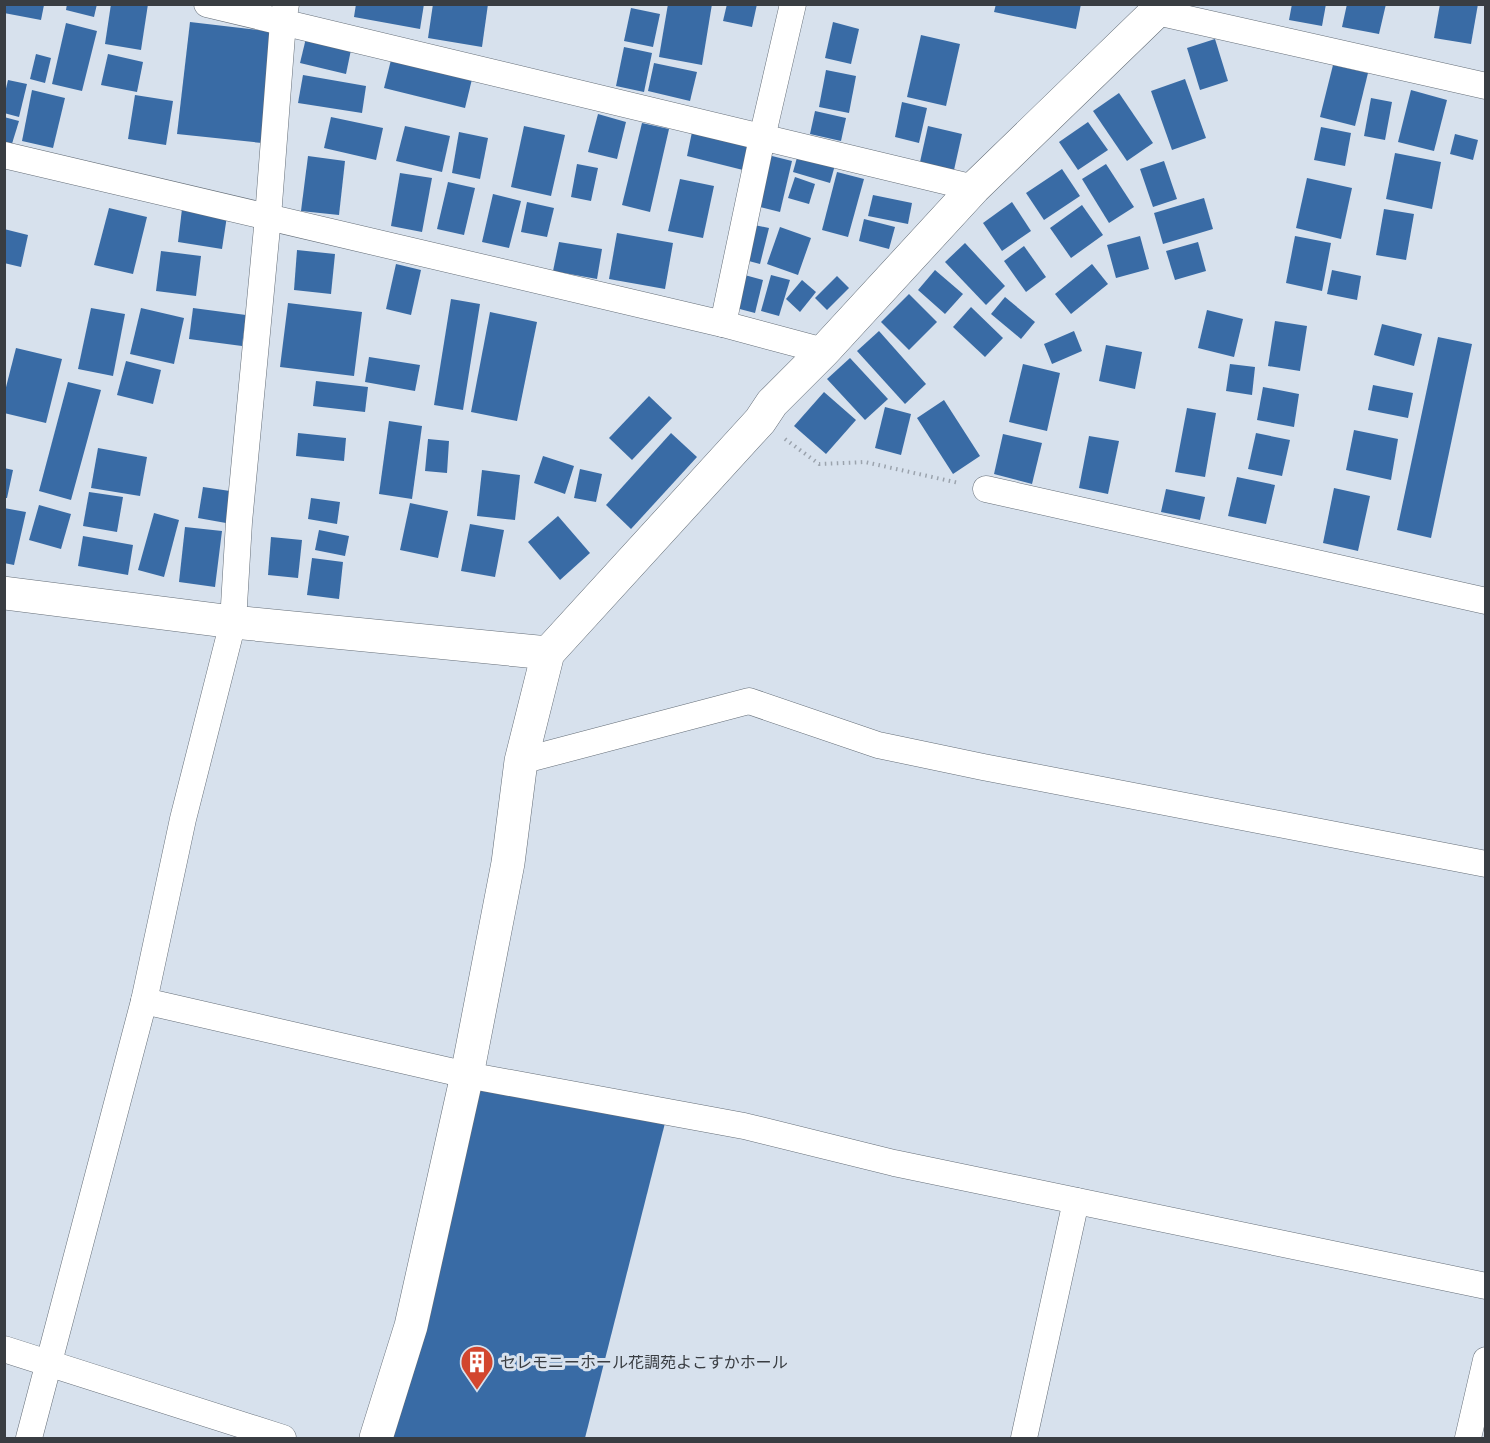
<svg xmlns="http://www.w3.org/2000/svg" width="1490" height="1443" viewBox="0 0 1490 1443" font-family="Rubik,'Noto Sans JP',sans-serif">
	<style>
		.building { fill: #396ba5 }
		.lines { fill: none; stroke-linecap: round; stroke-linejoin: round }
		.minor-casing { stroke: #656e78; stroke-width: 27 }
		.tertiary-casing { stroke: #656e78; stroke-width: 34 }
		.path { stroke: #9ba3ad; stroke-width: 4; stroke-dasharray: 1.5 4.5; stroke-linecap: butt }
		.minor { stroke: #fff; stroke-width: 26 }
		.tertiary { stroke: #fff; stroke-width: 33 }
		.labels { text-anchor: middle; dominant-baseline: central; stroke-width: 6; stroke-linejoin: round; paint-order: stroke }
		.poi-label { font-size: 16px; fill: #393d42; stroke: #d7e1ed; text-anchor: start }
	</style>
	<rect width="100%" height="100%" fill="#d7e1ed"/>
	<!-- building -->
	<g class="building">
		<path d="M67,4H97L94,17L66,10Z"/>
		<path d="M111,4H148L141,50L105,44Z"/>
		<path d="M356,4H424L420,29L354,17Z"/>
		<path d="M433,4H488L482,47L428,38Z"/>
		<path d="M668,4H712L702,65L659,57Z"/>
		<path d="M727,4H757L752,27L723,21Z"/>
		<path d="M996,4H1081L1076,29L994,12Z"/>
		<path d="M1292,4H1326L1322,26L1289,20Z"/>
		<path d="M1347,4H1386L1379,34L1342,27Z"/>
		<path d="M1440,4H1478L1471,44L1434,38Z"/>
		<path d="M4,5H44L41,20L4,13Z"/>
		<path d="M631,8L660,14L653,47L624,41Z"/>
		<path d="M190,22L275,32L262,143L177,134Z"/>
		<path d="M833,22L859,29L851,64L825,58Z"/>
		<path d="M66,23L97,31L82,91L52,84Z"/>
		<path d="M307,34L352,45L346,74L300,63Z"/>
		<path d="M921,35L960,44L946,106L907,97Z"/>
		<path d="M1215,39L1228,81L1200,90L1187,48Z"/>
		<path d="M624,47L652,53L644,92L616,86Z"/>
		<path d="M36,54L51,58L45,83L30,79Z"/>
		<path d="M108,54L143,62L137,92L101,85Z"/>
		<path d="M392,56L473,75L465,108L384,88Z"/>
		<path d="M654,63L697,72L690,101L648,91Z"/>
		<path d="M1333,65L1368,73L1355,126L1320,117Z"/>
		<path d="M826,70L856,76L849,113L819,107Z"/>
		<path d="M303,75L366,86L362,113L298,103Z"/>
		<path d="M1185,79L1206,138L1172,150L1151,91Z"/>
		<path d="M8,80L27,84L19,117L4,113V97Z"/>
		<path d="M32,90L65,98L53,148L22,141Z"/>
		<path d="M1411,90L1447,100L1434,151L1398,142Z"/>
		<path d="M1119,93L1153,143L1127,161L1093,111Z"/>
		<path d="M135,95L173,101L166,145L128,139Z"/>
		<path d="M1371,98L1392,102L1385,140L1364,136Z"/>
		<path d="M902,102L927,108L919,143L895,137Z"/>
		<path d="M815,111L846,118L841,141L810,134Z"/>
		<path d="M598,114L626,122L617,159L588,152Z"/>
		<path d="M4,117L19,121L11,147L4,145Z"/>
		<path d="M331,117L383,128L376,160L324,148Z"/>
		<path d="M1088,122L1108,150L1078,170L1059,142Z"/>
		<path d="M642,123L669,129L650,212L622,205Z"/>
		<path d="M405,126L450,136L442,172L396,161Z"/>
		<path d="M524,126L565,135L551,196L511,187Z"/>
		<path d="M928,126L962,134L954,170L920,162Z"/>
		<path d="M1321,127L1351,133L1345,166L1314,160Z"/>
		<path d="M459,132L488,138L480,179L452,173Z"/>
		<path d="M692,132L748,145L743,170L687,156Z"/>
		<path d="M1455,134L1478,140L1473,160L1450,154Z"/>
		<path d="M1395,153L1441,162L1432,209L1386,199Z"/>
		<path d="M798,154L835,165L830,183L793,172Z"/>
		<path d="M768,155L792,161L780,212L756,206Z"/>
		<path d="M308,156L345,161L339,215L301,211Z"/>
		<path d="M1164,161L1177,199L1153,207L1140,169Z"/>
		<path d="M577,164L598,168L591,201L571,197Z"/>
		<path d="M1106,164L1134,207L1109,223L1082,179Z"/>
		<path d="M1062,169L1080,196L1044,220L1026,193Z"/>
		<path d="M837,172L864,179L848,237L822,230Z"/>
		<path d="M400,173L432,178L422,232L391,226Z"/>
		<path d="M795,177L815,184L809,204L788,198Z"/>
		<path d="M1307,178L1352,188L1341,239L1296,228Z"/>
		<path d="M680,179L714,186L703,238L668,231Z"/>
		<path d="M448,182L475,188L464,235L437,229Z"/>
		<path d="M493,194L521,201L509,248L482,242Z"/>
		<path d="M873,195L912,203L908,224L868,216Z"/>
		<path d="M1204,198L1213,229L1163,244L1154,213Z"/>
		<path d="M527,202L554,208L547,237L521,232Z"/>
		<path d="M1012,202L1031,231L1002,251L983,223Z"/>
		<path d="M1082,205L1103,235L1071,258L1050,228Z"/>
		<path d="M109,208L147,217L133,274L94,265Z"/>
		<path d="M182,209L227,216L222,249L178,242Z"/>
		<path d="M1384,209L1414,214L1406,260L1376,255Z"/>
		<path d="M864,219L895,227L889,249L859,241Z"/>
		<path d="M754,225L769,228L760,264L745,260Z"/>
		<path d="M780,227L811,238L798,275L767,264Z"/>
		<path d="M4,229L28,235L21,267L4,263Z"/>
		<path d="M617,233L673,243L665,289L609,279Z"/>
		<path d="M1140,236L1149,269L1116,278L1107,245Z"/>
		<path d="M1295,236L1331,243L1322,291L1286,283Z"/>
		<path d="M559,242L602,249L597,279L553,271Z"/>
		<path d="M1198,242L1206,271L1175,280L1166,251Z"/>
		<path d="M965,243L1005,286L986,305L945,262Z"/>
		<path d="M1024,246L1046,277L1026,292L1004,261Z"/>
		<path d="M297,250L335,254L331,294L294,290Z"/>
		<path d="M161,251L201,256L196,296L156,291Z"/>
		<path d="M396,264L421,270L411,315L386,309Z"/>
		<path d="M1092,264L1108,284L1071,314L1055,294Z"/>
		<path d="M935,270L963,294L945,314L918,290Z"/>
		<path d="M1332,270L1361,276L1357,300L1327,294Z"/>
		<path d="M741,274L763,280L755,313L732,307Z"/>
		<path d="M771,275L790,280L779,316L761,311Z"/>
		<path d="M837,276L849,288L827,310L815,298Z"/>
		<path d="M802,280L816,292L800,312L786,299Z"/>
		<path d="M909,294L937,322L909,350L881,322Z"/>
		<path d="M1005,297L1035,322L1021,339L991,314Z"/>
		<path d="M451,299L480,304L463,410L434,405Z"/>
		<path d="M288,303L362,312L354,376L280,367Z"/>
		<path d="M971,307L1003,338L985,357L953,327Z"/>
		<path d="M91,308L125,314L113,376L78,369Z"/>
		<path d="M141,308L184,318L174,364L130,354Z"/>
		<path d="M193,308L246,315L242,346L189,339Z"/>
		<path d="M1207,310L1243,319L1234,357L1198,348Z"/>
		<path d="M490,312L537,322L517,421L471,412Z"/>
		<path d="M1275,321L1307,326L1300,371L1268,366Z"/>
		<path d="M1382,324L1422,334L1414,366L1374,355Z"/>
		<path d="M879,331L926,384L905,404L857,351Z"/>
		<path d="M1074,331L1082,351L1052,364L1044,344Z"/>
		<path d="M1438,337L1472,344L1431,538L1397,530Z"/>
		<path d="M1106,345L1142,352L1135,389L1099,381Z"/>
		<path d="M16,348L62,359L46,423L4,413V395Z"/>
		<path d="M369,357L420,365L415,391L365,382Z"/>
		<path d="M850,358L888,399L865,420L827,379Z"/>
		<path d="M126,361L161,370L153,404L117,395Z"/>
		<path d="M1023,364L1060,373L1047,431L1009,422Z"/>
		<path d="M1230,364L1255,367L1252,395L1226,391Z"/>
		<path d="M316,381L368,387L365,412L313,406Z"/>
		<path d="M68,382L101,390L71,500L39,491Z"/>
		<path d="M1373,385L1413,393L1408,418L1368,410Z"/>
		<path d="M1263,387L1299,394L1294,427L1257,420Z"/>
		<path d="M824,392L856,420L826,454L794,426Z"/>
		<path d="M649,396L672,418L632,460L609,438Z"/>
		<path d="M944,400L980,456L953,474L917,418Z"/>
		<path d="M885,407L911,414L901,455L875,448Z"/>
		<path d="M1187,408L1216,413L1205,477L1175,472Z"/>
		<path d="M389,421L422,426L412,499L379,494Z"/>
		<path d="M1354,430L1398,439L1391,480L1346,470Z"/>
		<path d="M298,433L346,438L344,461L296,456Z"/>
		<path d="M671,433L697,457L631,529L606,505Z"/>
		<path d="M1256,433L1290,440L1282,476L1248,469Z"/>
		<path d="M1003,434L1042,443L1032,484L994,474Z"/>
		<path d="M1089,436L1119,441L1108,494L1079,488Z"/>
		<path d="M428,439L449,441L447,473L425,471Z"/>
		<path d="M98,448L147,457L140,496L91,488Z"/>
		<path d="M543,456L574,466L565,494L534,483Z"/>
		<path d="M4,468L13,470L7,498H4Z"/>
		<path d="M580,469L602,474L596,502L574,498Z"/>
		<path d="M482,470L520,475L515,520L477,516Z"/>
		<path d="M1237,477L1275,485L1266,524L1228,516Z"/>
		<path d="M203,487L230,491L226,523L198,518Z"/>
		<path d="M1334,488L1370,496L1358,551L1323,543Z"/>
		<path d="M1166,489L1205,497L1200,520L1161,512Z"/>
		<path d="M89,492L123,497L117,532L83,526Z"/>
		<path d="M311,498L340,502L337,524L308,519Z"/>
		<path d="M410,503L448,511L438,558L400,550Z"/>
		<path d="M39,505L71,514L61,549L29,540Z"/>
		<path d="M4,508L26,512L14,565L4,563Z"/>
		<path d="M154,513L179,520L164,577L138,570Z"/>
		<path d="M558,516L590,553L560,580L528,542Z"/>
		<path d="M470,524L504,530L495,577L461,571Z"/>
		<path d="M185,527L222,531L215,587L179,582Z"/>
		<path d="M319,530L349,536L345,556L315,550Z"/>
		<path d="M83,536L133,545L128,575L78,566Z"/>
		<path d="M271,537L302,540L298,578L268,575Z"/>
		<path d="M312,558L343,562L339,599L307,595Z"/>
		<path d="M472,1089L665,1123L585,1438H390Z"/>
	</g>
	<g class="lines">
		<!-- minor casing -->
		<g class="minor-casing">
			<g id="minor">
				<path d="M207,4L974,188"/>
				<path d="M1157,12L1486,86"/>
				<path d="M4,155L723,324L824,351"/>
				<path d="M723,324L762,138L793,4"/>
				<path d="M986,489L1486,601"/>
				<path d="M521,761L749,701L878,745L983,767L1486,864"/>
				<path d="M144,1001L467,1075L744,1126L894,1163L1486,1286"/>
				<path d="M4,1349L283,1438"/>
				<path d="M29,1438L144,1001L183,819L233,622L239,522L268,217L283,22L286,4"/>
				<path d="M1024,1438L1076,1201"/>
				<path d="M1468,1438L1486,1360"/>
			</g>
		</g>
		<!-- tertiary casing -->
		<g class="tertiary-casing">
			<g id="tertiary">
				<path d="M4,593L233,622L548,653"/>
				<path d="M376,1438L411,1326L467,1075L508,863L521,761L548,653L760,421L772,403L824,351L974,188L1164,4"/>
			</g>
		</g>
		<!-- path -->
		<path class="path" d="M785,439L819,464L865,462L959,483"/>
		<!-- minor -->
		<use href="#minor" class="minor"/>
		<!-- tertiary -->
		<use href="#tertiary" class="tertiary"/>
	</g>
	<!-- icons -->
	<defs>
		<g id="building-pin" transform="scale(1.725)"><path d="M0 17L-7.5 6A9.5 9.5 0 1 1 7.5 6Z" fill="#d2462e" stroke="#d7e1ed"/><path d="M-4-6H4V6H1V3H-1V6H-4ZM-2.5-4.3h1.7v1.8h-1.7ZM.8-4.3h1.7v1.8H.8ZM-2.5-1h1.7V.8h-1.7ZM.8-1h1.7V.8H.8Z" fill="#fff"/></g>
	</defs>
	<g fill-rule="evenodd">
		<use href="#building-pin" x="477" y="1362"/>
	</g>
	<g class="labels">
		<!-- poi labels -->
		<g class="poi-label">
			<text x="500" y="1362">セレモニーホール花調苑よこすかホール</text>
		</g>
	</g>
	<!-- border -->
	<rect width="1490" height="1443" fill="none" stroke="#393d42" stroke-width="12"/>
</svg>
